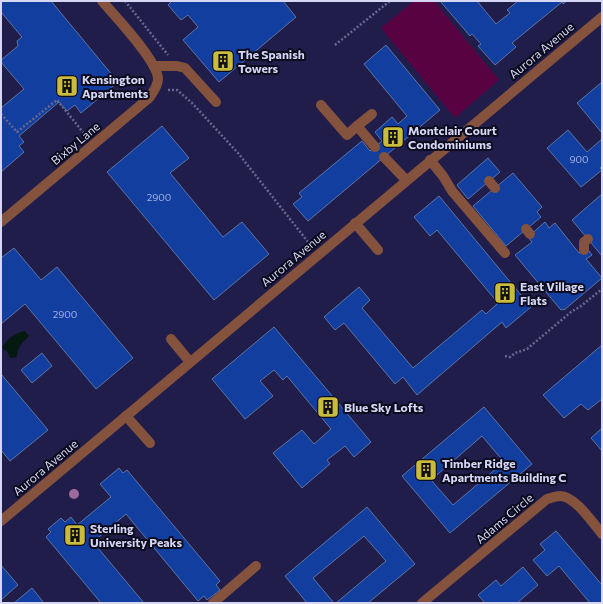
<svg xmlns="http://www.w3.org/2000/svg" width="603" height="604" viewBox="0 0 603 604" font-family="Commissioner,sans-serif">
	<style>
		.green { fill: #590242 }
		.water { fill: #041910 }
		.building { fill: #123ea0; stroke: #5c75a4; fill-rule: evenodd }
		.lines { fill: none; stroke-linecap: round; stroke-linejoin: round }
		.path { stroke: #69688e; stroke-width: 2.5; stroke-dasharray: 2 2; stroke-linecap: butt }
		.minor { stroke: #84523d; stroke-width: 10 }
		.tree { fill: #9b6b9b }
		.labels { text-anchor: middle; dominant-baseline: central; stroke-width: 4; stroke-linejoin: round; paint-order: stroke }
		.number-label { font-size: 10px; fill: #a4b1df }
		.street-label { font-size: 12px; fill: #d5d7f4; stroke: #0c0b1e }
		.poi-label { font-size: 12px; font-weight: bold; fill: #d5d7f4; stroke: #0c0b1e; text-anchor: start }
	</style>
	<rect width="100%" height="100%" fill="#211d4a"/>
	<!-- green -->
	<path class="green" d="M414,1H434L499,80L455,118L381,28Z"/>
	<!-- water -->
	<path class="water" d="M25,331L29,336C23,342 17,347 17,357L10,358L7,351L2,348C7,339 14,333 25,331Z"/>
	<!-- building -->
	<g class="building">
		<path d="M1,1H51L118,82L81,113L75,105L67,111L59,102L19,136L24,142L19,146L24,152L1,172V108L24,89L1,62V60L18,46L17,41L22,37L1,12Z"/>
		<path d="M172,1H283L296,17L219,82L183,40L198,27L188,15L181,20L168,5Z"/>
		<path d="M440,1H477L496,24L510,13L507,10L518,1H567L563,4L562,2L512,43L516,47L495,65L478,46L481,44L472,34L470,36Z"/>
		<path d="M386,45L440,110L308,221L293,204L302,197L299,193L362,141L370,151L382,141L375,132L392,117L398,124L407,116L364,64Z"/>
		<path d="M602,82V133L577,103Z"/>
		<path d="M162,126L189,158L170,173L223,237L242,222L269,254L214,300L107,172Z"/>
		<path d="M568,130L587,152L602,139V166L600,168L602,170L581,187L547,148Z"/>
		<path d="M488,158L500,172L468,199L457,185Z"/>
		<path d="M513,173L542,207L537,212L541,217L506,246L473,206Z"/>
		<path d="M602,194V256L572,220Z"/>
		<path d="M439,196L531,307L506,328L502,322L417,395L403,377L395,384L344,323L335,330L324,317L359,287L370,300L362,308L413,368L482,310L486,314L498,303L437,230L430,236L414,217Z"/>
		<path d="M545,222L549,228L555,223L579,253L586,247L592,255L586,259L602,278L564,310L563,309L561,310L515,255L532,242L528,237Z"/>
		<path d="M14,248L41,280L57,267L133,358L96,389L25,304L1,324V258Z"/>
		<path d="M274,327L371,442L354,457L345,446L327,460L330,464L302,488L273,453L302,430L314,444L331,429L287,376L283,380L274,370L260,381L273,396L245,419L212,379Z"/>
		<path d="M602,345V399L588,410L581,404L564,418L543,395Z"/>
		<path d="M42,353L52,366L32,383L21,370Z"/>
		<path d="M1,374L48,430L10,461L1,450Z"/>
		<path d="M484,407L532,464L450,533L402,476ZM482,436L504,462L453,505L431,480Z"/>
		<path d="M602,428V451L591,438Z"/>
		<path d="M119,468L123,473L127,470L220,581L216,585L220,590L207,600L204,596L198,601L126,514L93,542L144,603H101L46,537L51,532L48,529L61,518L65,522L71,517L77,525L111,497L100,484Z"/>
		<path d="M367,507L415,564L368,603H336L386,561L364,536L313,578L334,603H307L285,576Z"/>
		<path d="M556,531L602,585V603H590L559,566L547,576L533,560L545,550L540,544Z"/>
		<path d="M1,565L18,585L1,600Z"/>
		<path d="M523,567L538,585L517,603H485L478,595L496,580L501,586Z"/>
		<path d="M32,588L44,603H14Z"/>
	</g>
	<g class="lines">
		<!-- path -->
		<g class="path">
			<path d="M125,1L168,55"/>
			<path d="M335,45L390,1"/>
			<path d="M168,90H177L192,103L238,153L312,247"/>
			<path d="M1,114L17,132L57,100L86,136"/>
			<path d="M505,356L510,357L515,353L527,349L571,312L581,306L602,289"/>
		</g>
		<!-- minor -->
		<g class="minor">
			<path d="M154,66H177L185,68L216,102"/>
			<path d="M321,105L347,135L357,126"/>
			<path d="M372,114L357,126L375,147"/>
			<path d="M384,157L406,180"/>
			<path d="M430,160L443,176L452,191L505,253"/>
			<path d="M489,181L495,188"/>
			<path d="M1,222L149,98C153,92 158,86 158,79C158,61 115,16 102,1"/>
			<path d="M355,223L378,250"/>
			<path d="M526,229L530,234"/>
			<path d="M584,250V242L588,239"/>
			<path d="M171,339L190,362"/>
			<path d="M126,416L150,443"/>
			<path d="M1,521L602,17"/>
			<path d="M213,603L256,566"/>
			<path d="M422,603L547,499C551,498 556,496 560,496C575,496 593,523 602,534"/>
		</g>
	</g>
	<!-- trees -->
	<circle class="tree" cx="74" cy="494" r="5"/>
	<!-- icons -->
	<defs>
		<g id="building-square" transform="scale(1.15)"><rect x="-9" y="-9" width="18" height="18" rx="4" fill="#c9bb3b" stroke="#0c0b1e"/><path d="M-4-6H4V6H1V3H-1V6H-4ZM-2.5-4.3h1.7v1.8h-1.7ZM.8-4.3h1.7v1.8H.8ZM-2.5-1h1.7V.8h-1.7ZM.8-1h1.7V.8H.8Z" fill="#111"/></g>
	</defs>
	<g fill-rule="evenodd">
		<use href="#building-square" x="223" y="61"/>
		<use href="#building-square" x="67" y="86"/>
		<use href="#building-square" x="393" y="137"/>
		<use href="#building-square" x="505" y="293"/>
		<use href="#building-square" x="328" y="407"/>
		<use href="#building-square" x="426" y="470"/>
		<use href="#building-square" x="75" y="535"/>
	</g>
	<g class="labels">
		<!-- number labels -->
		<g class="number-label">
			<text x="579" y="159">900</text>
			<text x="159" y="197">2900</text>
			<text x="65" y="314">2900</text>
		</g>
		<!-- street labels -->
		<g class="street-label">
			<text transform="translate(541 50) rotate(-40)">Aurora Avenue</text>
			<text transform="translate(75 143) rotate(-40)">Bixby Lane</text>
			<text transform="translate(293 258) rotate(-40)">Aurora Avenue</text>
			<text transform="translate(45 467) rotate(-40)">Aurora Avenue</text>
			<text transform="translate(504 518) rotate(-40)">Adams Circle</text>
		</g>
		<!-- poi labels -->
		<g class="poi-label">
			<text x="238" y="54">The Spanish<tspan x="238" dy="14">Towers</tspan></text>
			<text x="82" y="79">Kensington<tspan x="82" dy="14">Apartments</tspan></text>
			<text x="408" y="130">Montclair Court<tspan x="408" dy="14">Condominiums</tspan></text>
			<text x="520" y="286">East Village<tspan x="520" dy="14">Flats</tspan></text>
			<text x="344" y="407">Blue Sky Lofts</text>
			<text x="442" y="463">Timber Ridge<tspan x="442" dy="14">Apartments Building C</tspan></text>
			<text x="90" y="528">Sterling<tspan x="90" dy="14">University Peaks</tspan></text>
		</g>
	</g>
	<!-- border -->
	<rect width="603" height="604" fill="none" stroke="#d5d7f4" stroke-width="4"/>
</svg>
